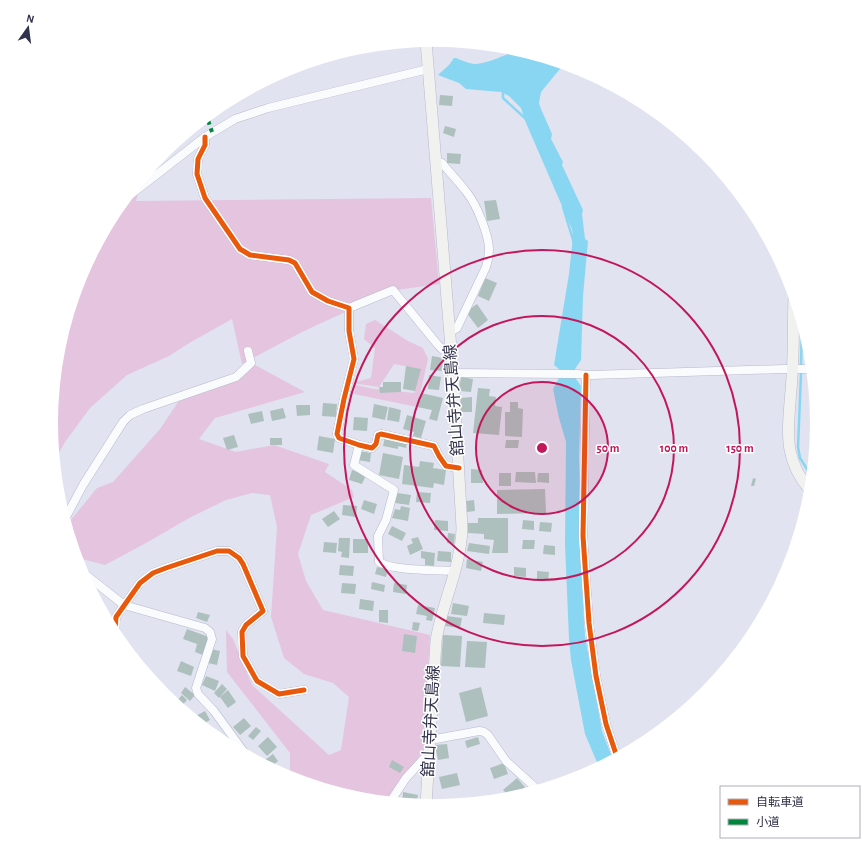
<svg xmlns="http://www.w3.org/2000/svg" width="868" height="846" viewBox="0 0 868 846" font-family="'Alegreya Sans','Noto Sans JP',sans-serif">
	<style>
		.green { fill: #e5c4df }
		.water { fill: #88d6f2 }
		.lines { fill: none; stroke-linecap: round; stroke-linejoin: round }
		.stream { stroke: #88d6f2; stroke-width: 2.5 }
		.building { fill: #adc0bd }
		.street-casing { stroke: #b8b9cb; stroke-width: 9 }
		.secondary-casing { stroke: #b8b9cb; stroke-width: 12 }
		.street { stroke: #fafbfd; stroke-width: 8 }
		.secondary { stroke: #f1f1f0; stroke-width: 11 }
		.quiet { stroke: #00873e; stroke-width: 4; stroke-dasharray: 8 4; stroke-linecap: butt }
		.cycleway-casing { stroke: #fff; stroke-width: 8 }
		.cycleway { stroke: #e8590c; stroke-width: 5 }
		.ring { fill: none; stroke: #c2185b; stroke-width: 2 }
		.labels { text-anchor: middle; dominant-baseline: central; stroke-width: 3; stroke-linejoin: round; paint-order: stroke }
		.street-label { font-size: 16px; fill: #31324b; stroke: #fff }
		.centre { fill: #c2185b; stroke: #fff; stroke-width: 2 }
		.ring-label { font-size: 12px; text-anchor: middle; font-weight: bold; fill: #c2185b; stroke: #fff; stroke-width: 3; stroke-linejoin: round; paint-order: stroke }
	</style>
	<rect width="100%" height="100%" fill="#e1e3f1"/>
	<!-- green -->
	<g class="green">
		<path d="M136,186L139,191L136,201L431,198L439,284L397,290H393L302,332L242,364L232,319L191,342L169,356L127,375L90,408L65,442L55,460L51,423L58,348L80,276L116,210Z"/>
		<path d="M375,320L408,341L423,348L428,359L417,407L354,394L356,385L374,389L414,393L420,369L394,364L379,387L352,383L371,378L375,348L364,339L366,324Z"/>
		<path d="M251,363L305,392L215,418L199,439L236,452L274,445L329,464L325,472L352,490L354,497L311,515L298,554L306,581L323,610L430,635L423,752L387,798L290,776V753L227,672L226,630L233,639L252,685L329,755L341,750L349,697L333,683L304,674L284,658L271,617L277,527L270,495L252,493L226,500L191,517L146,543L105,565L82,559L75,552L67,527L70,521L97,488L113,482L160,429L180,399L215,388Z"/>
	</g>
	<!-- water -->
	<path class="water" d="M517,50L564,64L541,92L539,103L541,109L552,134L551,139L563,162L562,165L583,210L582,214L585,239L588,241L583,296L581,360L575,369L576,379L581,386L579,458L580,537L581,569L585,636L602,731L613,760L599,767L585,734L571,660L569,639L565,544L566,442L559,418L553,389L559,378V369L554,365L569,274L573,237L572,229L526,123L521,108L509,96L501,92L466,89L459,83L438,75L449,65L454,58H456C461,60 468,63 474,64C482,65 509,54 517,50Z"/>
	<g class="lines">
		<!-- stream -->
		<g class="stream">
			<path d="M505,91L503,92V98L527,120"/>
			<path d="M563,207L574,243"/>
			<path d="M801,366L802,323"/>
			<path d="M801,374L798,447L800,458L812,477"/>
		</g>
	</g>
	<!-- building -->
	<g class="building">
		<path d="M440,95L453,96L452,106L439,105Z"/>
		<path d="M445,126L456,129L454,137L443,133Z"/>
		<path d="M447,153L461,154L460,164L447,163Z"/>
		<path d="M496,200L500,219L487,221L484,201Z"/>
		<path d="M761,227L764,231L763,234H760Z"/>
		<path d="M485,278L497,283L489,301L478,296Z"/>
		<path d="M477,304L488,320L478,328L466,312Z"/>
		<path d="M432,356L443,358L442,371L430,370Z"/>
		<path d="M406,366L421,369L415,391L403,389Z"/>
		<path d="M429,375L441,377L439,390L428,389Z"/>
		<path d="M461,377L473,379L471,392L459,391Z"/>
		<path d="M383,382H401V392L380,393L379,387H383Z"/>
		<path d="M478,388L490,389L489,396L496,397L495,406L502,407L499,435L473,433Z"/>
		<path d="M421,393L443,398L437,421L429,419L432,410L417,407Z"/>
		<path d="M472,397V412H461V398Z"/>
		<path d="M510,402H518V408L523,409L522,437L505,436V412H510Z"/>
		<path d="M323,403L337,404L336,417L322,416Z"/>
		<path d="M374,404L388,407L385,420L372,417Z"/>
		<path d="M296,405H310V415L297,416Z"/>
		<path d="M389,407L401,410L399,422L387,420Z"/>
		<path d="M283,408L286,418L272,421L270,411Z"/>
		<path d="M262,411L264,421L251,424L248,414Z"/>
		<path d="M407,415L426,421L421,438L413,436L414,432L403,429Z"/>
		<path d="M354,417L368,418L367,431L353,430Z"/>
		<path d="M234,435L238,447L227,450L223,438Z"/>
		<path d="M319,436L335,439L333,453L317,450Z"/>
		<path d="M385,437L407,442L406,448L398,446V449L383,446Z"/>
		<rect x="270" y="438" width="12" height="7"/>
		<path d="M506,440H519L518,448H505Z"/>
		<path d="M359,451L371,453L370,462L357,460Z"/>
		<path d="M383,453L403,457L399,479L379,475Z"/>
		<path d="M420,461L434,463L433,468L446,470L444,485L434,483L433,488L402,484L404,465L419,467Z"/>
		<path d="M471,469L482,470L483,483H471Z"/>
		<path d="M352,470L366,475L362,484L349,480Z"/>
		<path d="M516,472H535L536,483L515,482Z"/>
		<rect x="499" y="473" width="12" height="13"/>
		<path d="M538,473H549V483L537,482Z"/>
		<path d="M753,478L756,479L754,486H751Z"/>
		<path d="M545,489L546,513L497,514V490Z"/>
		<path d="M417,492L431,493L430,503L416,502Z"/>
		<path d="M397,493L411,495L409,505L395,503Z"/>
		<path d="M364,500L377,504L374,514L361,509Z"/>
		<path d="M474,500L475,511L467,512L466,501Z"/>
		<path d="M343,505L357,506L356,517L342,515Z"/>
		<path d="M401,506L410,508L408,521L392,518L395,509L400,510Z"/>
		<path d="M334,511L340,519L328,527L322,519Z"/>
		<path d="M478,518H508V553H492L494,540L484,539V534L468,533V523H478Z"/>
		<path d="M435,520L448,521V531L434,530Z"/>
		<path d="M523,520L534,521V530L522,529Z"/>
		<path d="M540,522L552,523L551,532L539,531Z"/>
		<path d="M392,526L406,533L402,541L388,534Z"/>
		<path d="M448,533L455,534L454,544L447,543Z"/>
		<path d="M418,537L423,549L410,555L407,546L413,543L411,539Z"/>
		<path d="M339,538H350L349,558L341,557L342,552L338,551Z"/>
		<rect x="353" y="539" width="15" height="14"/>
		<path d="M523,540H535L534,549H522Z"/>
		<path d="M324,542L337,543L336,553L323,552Z"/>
		<path d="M469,543L490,546L489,554L467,551Z"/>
		<path d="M544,545L555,546V555L543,554Z"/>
		<path d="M421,551L435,553L434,566L425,565V559L421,558Z"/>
		<path d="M438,551L451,552V562L437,561Z"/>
		<path d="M467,559L483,562L481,571L466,568Z"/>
		<path d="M340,565L354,566L353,576L339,575Z"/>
		<path d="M377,567L388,569L386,577L375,574Z"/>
		<path d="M514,567L526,568V577L514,576Z"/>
		<path d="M537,571L549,572L548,580H537Z"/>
		<path d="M372,582L385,585L384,592L371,589Z"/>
		<path d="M342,583L356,584L355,594L341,593Z"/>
		<path d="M394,583L407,585L406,594L393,592Z"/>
		<path d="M360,599L374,601L373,611L359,609Z"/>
		<path d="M453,603L469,606L467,616L451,614Z"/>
		<path d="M418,605L435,608L432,621L426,620L427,616L416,614Z"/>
		<path d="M379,610H388V623L379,622Z"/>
		<path d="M198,612L210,615L207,622L196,618Z"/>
		<path d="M484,613L505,615L504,625L483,623Z"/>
		<path d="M447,616L462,618L460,628L445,626Z"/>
		<path d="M413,622L420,623L418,631L412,630Z"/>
		<path d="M187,629L209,637L203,655L195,652L197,644L183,639Z"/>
		<path d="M404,634L417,636L415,653L402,651Z"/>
		<path d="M443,635L462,636L460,667L441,666Z"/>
		<path d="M467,641L487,642L485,668L465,667Z"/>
		<path d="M211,649L220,651L217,665L208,663Z"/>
		<path d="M181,661L194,667L191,676L177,671Z"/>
		<path d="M206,676L219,681L215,691L202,685Z"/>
		<path d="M222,684L227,689L220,697L228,690L236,702L228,708L220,697L219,698L214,693Z"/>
		<path d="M185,687L195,695L190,701L181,693Z"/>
		<path d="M481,687L488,716L466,722L459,693Z"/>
		<path d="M182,695L187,700L180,708L175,703Z"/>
		<path d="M205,711L210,720L201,725L192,718Z"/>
		<path d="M244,718L251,726L240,735L233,727Z"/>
		<path d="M256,727L261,731L253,740L248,736Z"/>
		<path d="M268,737L277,747L267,756L258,746Z"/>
		<path d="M478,737L480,744L467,748L465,741Z"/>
		<path d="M447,744L449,758L438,760L435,745Z"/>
		<path d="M273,754L278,761L270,768L261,763Z"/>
		<path d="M392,760L404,767L400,773L389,767Z"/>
		<path d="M504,763L508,774L494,779L490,768Z"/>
		<path d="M457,773L460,785L442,789L439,777Z"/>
		<path d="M517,778L525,787L514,797L511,798L503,790Z"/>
		<path d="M403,792L418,795L416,804L402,803Z"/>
		<path d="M454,800L460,803L451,804Z"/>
	</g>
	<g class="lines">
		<!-- street casing -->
		<g class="street-casing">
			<g id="street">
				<path d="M205,137V145L198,159L197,174L205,198L240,249L250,255L289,260L295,263L312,292L328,301L349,308V331L354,359L344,399L337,434L339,438L359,445L372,448L376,444L378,435L381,434L434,446L439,456L446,466L459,468"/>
				<path d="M436,161L442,163C450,173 460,183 468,194C477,206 488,233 489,248C489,255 488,261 486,267L457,328L450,332"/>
				<path d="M125,199L205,137L235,119L268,108L428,69"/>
				<path d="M349,308L393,290L438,345L442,349L451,353"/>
				<path d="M453,373L576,374L591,375L784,369H812"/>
				<path d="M586,375L583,536L589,623L596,676L606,724L617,757"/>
				<path d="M359,445L354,465L394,490L386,520L378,536L379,562C394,571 435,570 454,571"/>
				<path d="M65,519L83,485L123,422L130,415L143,409L236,377L251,363L248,351"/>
				<path d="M81,571L124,605L205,628L210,632L212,639L196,688L198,694L214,711L246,755"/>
				<path d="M121,642L115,630L116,617L140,583L153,573L166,568L217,551H229L239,558L243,564L263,611L246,625L242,632L243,656L257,681L279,694L304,690"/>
				<path d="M430,740L479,731C483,731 485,732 488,735L506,761L538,790"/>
				<path d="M390,802L406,778L429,753"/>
			</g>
		</g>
		<!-- secondary casing -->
		<g class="secondary-casing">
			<g id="secondary">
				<path d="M794,297C793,323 794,350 792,376C791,399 786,428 790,450C793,465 800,479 810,490"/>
				<path d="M426,805L436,641C442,603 461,567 462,528L453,373L426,41"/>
			</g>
		</g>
		<!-- street -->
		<use href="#street" class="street"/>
		<!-- secondary -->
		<use href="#secondary" class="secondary"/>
		<!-- quiet -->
		<path class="quiet" d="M207,117L212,132"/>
		<!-- cycleway casing -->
		<g class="cycleway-casing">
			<g id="cycleway">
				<path d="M205,137V145L198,159L197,174L205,198L240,249L250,255L289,260L295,263L312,292L328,301L349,308V331L354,359L344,399L337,434L339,438L359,445L372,448L376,444L378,435L381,434L434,446L439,456L446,466L459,468"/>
				<path d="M586,375L583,536L589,623L596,676L606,724L617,757"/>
				<path d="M121,642L115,630L116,617L140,583L153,573L166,568L217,551H229L239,558L243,564L263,611L246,625L242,632L243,656L257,681L279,694L304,690"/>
			</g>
		</g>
		<!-- cycleway -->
		<use href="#cycleway" class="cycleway"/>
	</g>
	<!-- distance rings -->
	<circle cx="542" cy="448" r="66" fill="#c2185b" fill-opacity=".12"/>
	<g class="ring">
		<circle cx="542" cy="448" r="66"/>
		<circle cx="542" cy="448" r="132"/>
		<circle cx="542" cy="448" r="198"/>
	</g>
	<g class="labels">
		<!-- street labels -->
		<g class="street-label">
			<text transform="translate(454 400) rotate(-94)">舘山寺弁天島線</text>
			<text transform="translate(431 721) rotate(-87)">舘山寺弁天島線</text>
		</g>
	</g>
	<!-- crop -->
	<path d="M0 0H868V846H0ZM58 423a376 376 0 1 1 752 0a376 376 0 1 1-752 0Z" fill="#fff" fill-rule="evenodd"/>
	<circle cx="542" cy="448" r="6" class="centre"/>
	<g class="ring-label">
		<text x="608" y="452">50 m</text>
		<text x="674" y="452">100 m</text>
		<text x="740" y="452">150 m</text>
	</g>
	<!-- legend -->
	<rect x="720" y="786" width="140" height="52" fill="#ffffff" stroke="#adadb7"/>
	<rect x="728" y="799" width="20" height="6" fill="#e8590c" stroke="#adadb7"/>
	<text x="756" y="806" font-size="12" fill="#31324b">自転車道</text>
	<rect x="728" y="819" width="20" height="6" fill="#00873e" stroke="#adadb7"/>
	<text x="756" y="826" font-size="12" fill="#31324b">小道</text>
	<!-- north arrow -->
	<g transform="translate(28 28) rotate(14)" stroke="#ffffff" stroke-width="3" paint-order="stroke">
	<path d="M0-3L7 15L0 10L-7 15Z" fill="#31324b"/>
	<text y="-6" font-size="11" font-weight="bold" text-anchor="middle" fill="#31324b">N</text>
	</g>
</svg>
